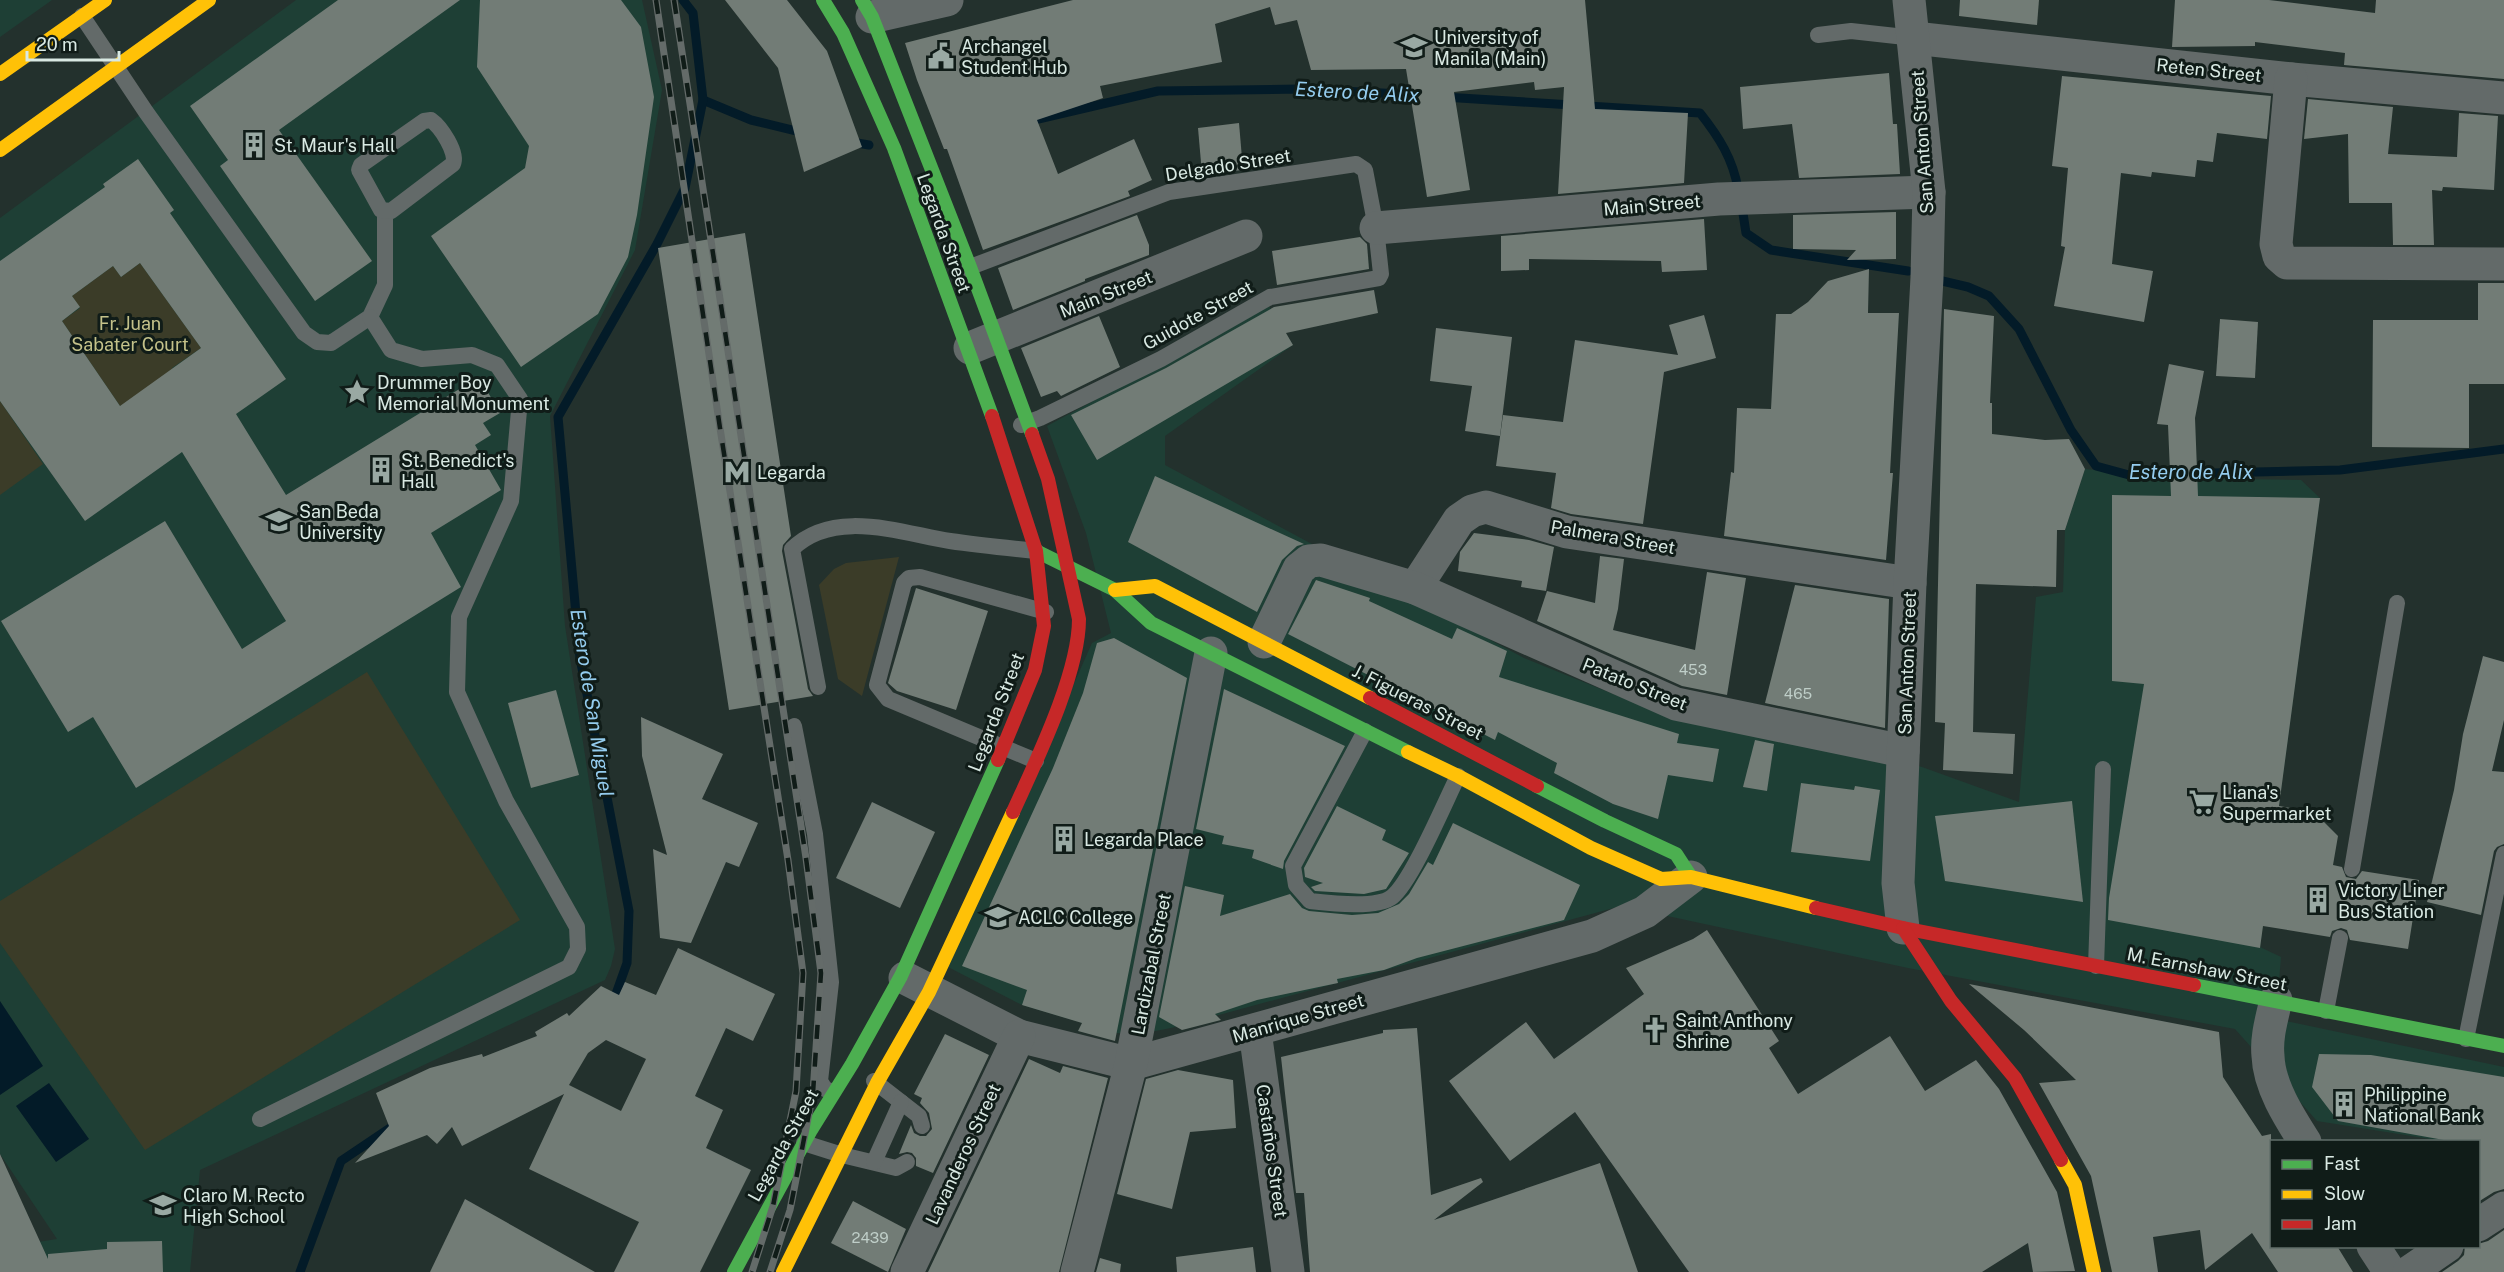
<svg xmlns="http://www.w3.org/2000/svg" width="2504" height="1272" viewBox="0 0 2504 1272" font-family="'Public Sans',sans-serif">
	<style>
		.built { fill: #1e3f35 }
		.green { fill: #3b3c28 }
		.water { fill: #031b28 }
		.lines { fill: none; stroke-linecap: round; stroke-linejoin: round }
		.stream { stroke: #031b28; stroke-width: 9 }
		.building { fill: #727c76; fill-rule: evenodd }
		.lane { stroke: #636a69; stroke-width: 16 }
		.street { stroke: #636a69; stroke-width: 33 }
		.fast { stroke: #4caf50; stroke-width: 14 }
		.slow { stroke: #ffc107; stroke-width: 14 }
		.jam { stroke: #c62828; stroke-width: 14 }
		.rail-casing { stroke: #646b69; stroke-width: 7 }
		.rail { stroke: #101c18; stroke-width: 4.5; stroke-dasharray: 14; stroke-linecap: butt }
		.labels { text-anchor: middle; dominant-baseline: central; stroke-width: 6; stroke-linejoin: round; paint-order: stroke }
		.number-label { font-size: 15px; fill: #bfcec8 }
		.poi-label { font-size: 18px; fill: #d9e9e3; stroke: #101c18; text-anchor: start }
		.street-label { font-size: 18px; fill: #d9e9e3; stroke: #101c18 }
		.park-label { font-size: 18px; fill: #c4c28a; stroke: #101c18 }
		.water-label { font-size: 20px; font-style: italic; fill: #94ccee; stroke: #101c18 }
	</style>
	<rect width="100%" height="100%" fill="#23312d"/>
	<!-- built -->
	<g class="built">
		<path d="M0,0H52L0,37Z"/>
		<path d="M296,0H642L662,90L635,250L550,416L565,626L615,949L611,966L605,980L200,1170L190,1272H0V1248L57,1239L0,1154V218Z"/>
		<path d="M1269,306L1293,345L1165,436V465L1524,658L1670,717L1885,757L1922,767L2019,802L2036,597L2063,592L2065,530L2085,469L2177,478L2301,480L2320,498L2260,947L2281,957L2276,1019L2504,1067V1152L2478,1142L2443,1141L2317,1121L2235,1029L1908,968L1621,906L1171,1028L1135,1035L1117,1033L1022,1005L948,967L1092,643L1111,633L1086,533L1047,426Z"/>
	</g>
	<!-- green -->
	<g class="green">
		<path d="M140,263L201,348L172,368L181,381L120,406L62,321L80,308L72,296L113,266L121,277Z"/>
		<path d="M0,401L43,464L0,495Z"/>
		<path d="M899,557L862,696L838,679L819,585L834,569L846,563Z"/>
		<path d="M367,672L520,920L145,1150L0,943V901Z"/>
	</g>
	<!-- water -->
	<g class="water">
		<path d="M0,1001L43,1066L0,1095Z"/>
		<path d="M49,1083L89,1139L56,1162L16,1106Z"/>
	</g>
	<g class="lines">
		<!-- stream -->
		<g class="stream">
			<path d="M1444,97L1700,113C1719,137 1733,159 1738,189"/>
			<path d="M703,100L751,120L805,133"/>
			<path d="M1034,120L1158,91L1300,89L1422,95"/>
			<path d="M851,142L869,145"/>
			<path d="M1742,207L1746,233L1771,250L1908,271"/>
			<path d="M1938,280L1968,287L1989,296L2019,329L2071,430L2096,466L2129,475L2340,470L2504,449"/>
			<path d="M612,1005L627,963L629,911L580,658L558,417L657,244L685,188L703,100L693,13L683,0"/>
			<path d="M300,1272L341,1161L393,1126"/>
		</g>
	</g>
	<!-- building -->
	<g class="building">
		<path d="M338,0H460L279,130L372,261L315,301L220,166L228,160L190,106Z"/>
		<path d="M480,0H621L641,27L654,97L637,215L628,257L598,314L521,367L431,236L525,168L529,146L477,67Z"/>
		<path d="M725,0H787L827,51L862,147L804,172L778,68Z"/>
		<path d="M1073,0H1585L1595,109L1688,113L1684,183L1558,194L1564,87L1535,90L1534,82L1454,92L1470,190L1427,197L1406,69L1311,70L1297,20L1275,25L1270,7L1215,24L1222,62L1100,86L1103,98L1037,120L1058,174L1134,139L1152,180L1128,191L1130,196L983,250L947,149H944L917,80L905,43Z"/>
		<path d="M1960,0H2039L2037,25L1959,16Z"/>
		<path d="M2175,0H2269L2375,13L2376,0H2504V79L2344,65L2345,53L2255,42V46L2172,47Z"/>
		<path d="M1889,73L1893,124H1897L1900,174L1799,178L1792,124L1743,129L1740,87Z"/>
		<path d="M2062,76L2271,96L2267,139L2217,133L2213,162L2197,160L2195,177L2152,172L2151,177L2121,173L2112,264L2153,271L2144,322L2054,306L2065,247L2061,246L2068,168L2052,166Z"/>
		<path d="M2308,99L2393,107L2388,154L2457,157L2459,113L2498,116L2494,190L2443,187L2442,191L2432,190L2434,245H2393L2392,203H2349L2348,134L2304,139Z"/>
		<path d="M1239,123L1243,170L1202,174L1198,128Z"/>
		<path d="M138,159L174,210L170,213L286,379L236,414L286,495L479,377L500,413L483,423L491,435L475,445L501,490L431,533L461,587L136,788L93,717L68,732L1,621L165,521L242,649L286,621L182,452L85,521L0,401V261L105,187L103,184ZM140,263L201,348L120,406L62,321L80,307L72,296L113,266L121,277Z"/>
		<path d="M1896,212V259L1847,260L1856,250L1793,249V215Z"/>
		<path d="M1137,215L1149,245V255L1085,279V281L1013,310L998,268Z"/>
		<path d="M1704,219L1707,270L1662,272L1661,261L1529,259V270L1501,271V236Z"/>
		<path d="M745,233L791,536L783,545L782,551L808,689L813,696L729,710L658,248Z"/>
		<path d="M1360,237L1367,244L1369,269L1277,285L1272,251Z"/>
		<path d="M1869,269L1868,313H1899L1890,473H1893L1886,560L1724,536L1731,472L1734,473L1737,408L1771,409L1776,314H1791L1808,302L1828,281Z"/>
		<path d="M2478,283H2504V384H2469V448L2372,447L2373,320H2478Z"/>
		<path d="M1374,290L1378,313L1286,333L1293,345L1097,460L1071,415L1166,368L1274,307Z"/>
		<path d="M1944,309L1994,316L1990,403H1992V434L2045,440L2069,439L2085,469L2065,530H2057L2056,587L1976,584L1973,732L2015,734L2013,774L1943,770L1945,723L1935,722Z"/>
		<path d="M1704,315L1716,358L1664,372L1643,524L1571,514L1551,508L1556,473L1496,466L1503,415L1563,422L1575,340L1678,355L1669,325Z"/>
		<path d="M1099,316L1120,367L1061,396L1057,391L1041,397L1021,348Z"/>
		<path d="M2220,319L2258,322L2255,378L2216,376Z"/>
		<path d="M1436,328L1512,337L1500,436L1465,431L1472,386L1430,381Z"/>
		<path d="M2169,364L2204,371L2195,418L2198,496L2320,498L2279,806L2314,812L2338,836L2333,865L2342,867L2346,877L2356,879L2362,871L2419,880L2408,949L2350,940L2347,930L2341,928L2332,931L2330,937L2263,926L2260,948L2108,920L2109,898L2144,684L2112,681V495L2171,496L2168,425L2157,424Z"/>
		<path d="M1155,476L1304,544L1297,546L1282,560L1257,612L1128,542Z"/>
		<path d="M1474,533L1529,540L1554,547L1546,591L1521,587L1522,581L1458,571L1460,552Z"/>
		<path d="M1600,556L1624,559L1618,609L1613,630L1695,650L1707,572L1746,578L1727,695L1682,686L1537,621L1547,591L1595,603Z"/>
		<path d="M1316,580L1370,598L1369,601L1452,639L1457,628L1507,651L1499,677L1679,734L1677,743L1719,749L1713,782L1668,775L1658,819L1613,804L1554,773L1557,763L1498,732L1495,740L1288,634Z"/>
		<path d="M1795,585L1889,599L1885,728L1765,703Z"/>
		<path d="M916,588L988,611L956,710L897,691L888,683Z"/>
		<path d="M1114,638L1187,678L1115,1041L1078,1031L1082,1023L1022,1005L1027,990L962,966L1053,768L1083,693L1097,643Z"/>
		<path d="M2483,656L2504,662V720L2492,771L2504,772V844L2497,847L2494,851L2481,915L2427,902L2454,790L2463,734Z"/>
		<path d="M1224,689L1345,746L1284,861L1283,869L1252,858L1254,850L1222,844L1224,836L1196,829Z"/>
		<path d="M556,690L579,775L531,788L508,703Z"/>
		<path d="M641,717L723,754L702,799L758,823L739,867L726,862L691,943L660,938L653,849L667,855L642,756Z"/>
		<path d="M1755,740L1774,744L1767,791L1743,787Z"/>
		<path d="M1801,783L1854,790L1855,786L1880,790L1870,861L1791,852Z"/>
		<path d="M2072,801L2083,902L1945,881L1935,816Z"/>
		<path d="M872,802L935,832L900,908L836,878Z"/>
		<path d="M1337,806L1386,830L1382,840L1409,853L1386,889L1364,894L1315,891L1311,887L1323,883L1305,877L1304,868Z"/>
		<path d="M1453,823L1580,885L1564,920L1417,958L1384,970L1337,979L1338,983L1257,1000L1215,1014L1221,1020L1182,1030L1159,1017L1185,886L1224,895L1220,916L1290,894L1302,908L1309,911L1352,915L1378,913L1399,904L1409,894L1428,862L1433,865Z"/>
		<path d="M1707,930L1779,1041L1769,1048L1798,1094L1890,1036L1925,1091L1976,1060L1999,1089L2057,1192L2075,1271L2033,1272L2028,1243L1982,1272H1689L1575,1112L1510,1161L1449,1081L1526,1022L1554,1059L1644,994L1626,968L1693,939Z"/>
		<path d="M678,948L775,994L753,1041L726,1028L695,1096L723,1110L706,1148L751,1170L700,1272H614L639,1222L529,1169L564,1094L462,1146L452,1127L437,1144L427,1135L355,1163L389,1126L376,1093L430,1068L482,1054L483,1057L537,1036L535,1032L567,1013L569,1016L601,986L619,995L625,982L656,995ZM606,1040L646,1059L621,1111L569,1085L588,1053Z"/>
		<path d="M1969,984L2219,1032L2223,1077L2262,1136L2271,1134V1246H2337L2353,1272H2278L2252,1233L2205,1270L2200,1230L2153,1237L2158,1272H2112L2091,1176L2039,1083L2076,1080L2024,1030Z"/>
		<path d="M1417,1028L1431,1195L1481,1178L1483,1182L1434,1220L1600,1163L1638,1272H1310L1304,1193H1296L1281,1057L1383,1033V1030Z"/>
		<path d="M945,1034L989,1055L933,1173L916,1166V1158L912,1153L907,1152L899,1154L911,1125L914,1133L920,1136H926L932,1129L929,1113L920,1103L922,1098L914,1094Z"/>
		<path d="M2319,1054L2371,1055L2504,1077V1189L2494,1192L2478,1202V1142H2455L2338,1121L2312,1087Z"/>
		<path d="M1029,1059L1060,1073L1063,1066L1108,1078L1059,1272H928Z"/>
		<path d="M1178,1070L1233,1080L1236,1128L1190,1132L1172,1209L1117,1194L1146,1079Z"/>
		<path d="M0,1154L48,1259V1254L107,1249V1242L162,1241L163,1272H0Z"/>
		<path d="M465,1199L595,1272H430Z"/>
		<path d="M853,1201L906,1229L888,1272L831,1243Z"/>
		<path d="M2504,1230V1272H2442L2458,1261L2464,1255L2465,1246H2478V1244L2488,1241Z"/>
		<path d="M1253,1247L1256,1272H1177L1176,1257Z"/>
		<path d="M1100,1258L1121,1264L1120,1272H1096Z"/>
	</g>
	<g class="lines">
		<!-- lane -->
		<g class="lane">
			<path d="M82,16L146,112L304,333L317,342L331,343L370,317L385,285V211"/>
			<path d="M1818,35L1851,31L1914,38"/>
			<path d="M431,120C441,127 458,153 453,164L391,211L381,210L359,170L361,165L424,121Z"/>
			<path d="M965,269L1169,192L1356,164L1365,170L1376,228L1381,274L1379,278L1270,297L1161,359L1040,418L1021,425"/>
			<path d="M818,687L792,549C834,508 900,533 950,541C978,545 1007,548 1036,551"/>
			<path d="M794,726L815,834L831,982L820,1081L825,1089L833,1092"/>
			<path d="M1365,731L1293,866L1296,885L1310,901C1328,903 1377,909 1392,897C1412,881 1445,802 1458,776"/>
			<path d="M1036,761L888,699L877,685L904,583L909,578L920,577L1046,612"/>
			<path d="M2352,869L2397,603"/>
			<path d="M2096,966L2103,769"/>
			<path d="M2326,1011L2340,938"/>
			<path d="M2466,1039L2504,854"/>
			<path d="M874,1081L919,1116L922,1126"/>
			<path d="M260,1119L569,967L578,949L577,927L506,801L457,692L459,617L511,501L520,399L497,365L472,355L422,359L391,350L370,317"/>
			<path d="M804,1143L842,1155L896,1168L907,1162"/>
			<path d="M874,1162L901,1102"/>
		</g>
		<!-- street -->
		<g class="street">
			<path d="M872,17L947,0"/>
			<path d="M1914,38L2291,79L2504,98"/>
			<path d="M2291,79L2276,244L2279,256L2287,263L2504,264"/>
			<path d="M1376,228L1719,199L1929,192"/>
			<path d="M970,348L1246,236"/>
			<path d="M1415,588L1459,520L1472,511L1486,507L1567,532L1910,583"/>
			<path d="M1264,642L1299,569L1309,561L1321,560L1415,588L1676,704L1903,751"/>
			<path d="M1903,928L1898,883L1910,583L1927,278L1929,192L1909,0"/>
			<path d="M905,978L1019,1036L1131,1064L1592,936L1645,912L1691,877"/>
			<path d="M2276,1000C2272,1018 2266,1037 2268,1056C2269,1086 2289,1117 2305,1142"/>
			<path d="M1255,1031L1288,1272"/>
			<path d="M2478,1225L2504,1208"/>
			<path d="M2373,1246L2390,1272"/>
			<path d="M907,1272L1019,1036"/>
			<path d="M1077,1272L1131,1064L1211,653"/>
			<path d="M2409,1272L2447,1246"/>
		</g>
		<!-- fast -->
		<g class="fast">
			<path d="M823,0L843,33L894,148L992,416"/>
			<path d="M862,0L872,17L970,267L1032,434"/>
			<path d="M1036,551L1115,590L1151,623L1408,752"/>
			<path d="M1537,786L1605,821L1676,854L1691,877"/>
			<path d="M2194,985L2504,1046"/>
			<path d="M734,1272L811,1130L852,1064L901,976L998,760"/>
		</g>
		<!-- slow -->
		<g class="slow">
			<path d="M0,74L105,0"/>
			<path d="M0,150L209,0"/>
			<path d="M1115,590L1155,586L1370,698"/>
			<path d="M1408,752L1458,776L1591,848L1661,879L1691,877L1816,908"/>
			<path d="M2061,1160L2075,1185L2094,1272"/>
			<path d="M783,1272L877,1083L929,992L1013,812"/>
		</g>
		<!-- jam -->
		<g class="jam">
			<path d="M992,416L1036,551L1044,626L1035,670L998,760"/>
			<path d="M1370,698L1537,786"/>
			<path d="M1013,812C1036,761 1079,674 1079,619L1048,479L1032,434"/>
			<path d="M1816,908L1903,928L2194,985"/>
			<path d="M1903,928L1951,1001L2015,1078L2061,1160"/>
		</g>
		<!-- rail casing -->
		<g class="rail-casing">
			<g id="rail">
				<path d="M656,0L720,428L788,860L803,973L796,1091L773,1206L752,1272"/>
				<path d="M674,0L806,858L821,973L813,1093L790,1210L770,1272"/>
			</g>
		</g>
		<!-- rail -->
		<use href="#rail" class="rail"/>
	</g>
	<!-- icons -->
	<defs>
		<g id="university-bare" transform="scale(2.07)"><path d="M0-5L7-2L0 1L-7-2ZM-4 1L0 2.5L4 1V4Q0 6-4 4Z" fill="#99a9a3" stroke="#101c18" stroke-width="2.5" paint-order="stroke"/></g>
		<g id="civic-bare" transform="scale(2.07)"><path d="M-.6-6.5H3V-4.5H.6V-3L4-1V1h2V6H-6V1h2V-1L-.6-3ZM-1.2 2.5V6h2.4V2.5Z" fill="#99a9a3" stroke="#101c18" stroke-width="2.5" paint-order="stroke"/></g>
		<g id="building-bare" transform="scale(2.07)"><path d="M-4-6H4V6H1V3H-1V6H-4ZM-2.5-4.3h1.7v1.8h-1.7ZM.8-4.3h1.7v1.8H.8ZM-2.5-1h1.7V.8h-1.7ZM.8-1h1.7V.8H.8Z" fill="#99a9a3" stroke="#101c18" stroke-width="2.5" paint-order="stroke"/></g>
		<g id="sight-bare" transform="scale(2.07)"><path d="M0-6L1.8-2.2L6-1.7L2.9 1.2L3.7 5.4L0 3.3L-3.7 5.4L-2.9 1.2L-6-1.7L-1.8-2.2Z" fill="#99a9a3" stroke="#101c18" stroke-width="2.5" paint-order="stroke"/></g>
		<g id="metro-bare" transform="scale(2.07)"><path d="M-5.5 5V-5H-3L0 0L3-5H5.5V5H3V-.5L0 4L-3-.5V5Z" fill="#99a9a3" stroke="#101c18" stroke-width="2.5" paint-order="stroke"/></g>
		<g id="supermarket-bare" transform="scale(2.07)"><path d="M-6-5.5h2.5l.6 2H6L4.5 2H-2.5L-4.4-4H-6ZM-1.5 3.2a1.3 1.3 0 1 0 .1 0ZM3 3.2a1.3 1.3 0 1 0 .1 0Z" fill="#99a9a3" stroke="#101c18" stroke-width="2.5" paint-order="stroke"/></g>
		<g id="church-bare" transform="scale(2.07)"><path d="M-1.2-6h2.4v3.5h3.3v2.4h-3.3V6h-2.4V-.1h-3.3v-2.4h3.3Z" fill="#99a9a3" stroke="#101c18" stroke-width="2.5" paint-order="stroke"/></g>
		<g id="school-bare" transform="scale(2.07)"><path d="M0-5L7-2L0 1L-7-2ZM-4 1L0 2.5L4 1V4Q0 6-4 4Z" fill="#99a9a3" stroke="#101c18" stroke-width="2.5" paint-order="stroke"/></g>
	</defs>
	<g fill-rule="evenodd">
		<use href="#university-bare" x="1414" y="47"/>
		<use href="#civic-bare" x="941" y="56"/>
		<use href="#building-bare" x="254" y="145"/>
		<use href="#sight-bare" x="357" y="392"/>
		<use href="#building-bare" x="381" y="470"/>
		<use href="#metro-bare" x="737" y="472"/>
		<use href="#university-bare" x="279" y="521"/>
		<use href="#supermarket-bare" x="2202" y="802"/>
		<use href="#building-bare" x="1064" y="839"/>
		<use href="#building-bare" x="2318" y="900"/>
		<use href="#university-bare" x="998" y="917"/>
		<use href="#church-bare" x="1655" y="1030"/>
		<use href="#building-bare" x="2344" y="1104"/>
		<use href="#school-bare" x="163" y="1205"/>
	</g>
	<g class="labels">
		<!-- number labels -->
		<g class="number-label">
			<text x="1693" y="669">453</text>
			<text x="1798" y="693">465</text>
			<text x="870" y="1237">2439</text>
		</g>
		<!-- poi labels -->
		<g class="poi-label">
			<text x="1434" y="37">University of<tspan x="1434" dy="21">Manila (Main)</tspan></text>
			<text x="961" y="46">Archangel<tspan x="961" dy="21">Student Hub</tspan></text>
			<text x="274" y="145">St. Maur's Hall</text>
			<text x="377" y="382">Drummer Boy<tspan x="377" dy="21">Memorial Monument</tspan></text>
			<text x="401" y="460">St. Benedict's<tspan x="401" dy="21">Hall</tspan></text>
			<text x="757" y="472">Legarda</text>
			<text x="299" y="511">San Beda<tspan x="299" dy="21">University</tspan></text>
			<text x="2222" y="792">Liana's<tspan x="2222" dy="21">Supermarket</tspan></text>
			<text x="1084" y="839">Legarda Place</text>
			<text x="2338" y="890">Victory Liner<tspan x="2338" dy="21">Bus Station</tspan></text>
			<text x="1018" y="917">ACLC College</text>
			<text x="1675" y="1020">Saint Anthony<tspan x="1675" dy="21">Shrine</tspan></text>
			<text x="2364" y="1094">Philippine<tspan x="2364" dy="21">National Bank</tspan></text>
			<text x="183" y="1195">Claro M. Recto<tspan x="183" dy="21">High School</tspan></text>
		</g>
		<!-- street labels -->
		<g class="street-label">
			<text transform="translate(2209 70) rotate(6)">Reten Street</text>
			<text transform="translate(1922 142) rotate(-94)">San Anton Street</text>
			<text transform="translate(1228 165) rotate(-9)">Delgado Street</text>
			<text transform="translate(1652 205) rotate(-5)">Main Street</text>
			<text transform="translate(944 233) rotate(70)">Legarda Street</text>
			<text transform="translate(1106 294) rotate(-22)">Main Street</text>
			<text transform="translate(1198 315) rotate(-29)">Guidote Street</text>
			<text transform="translate(1613 537) rotate(10)">Palmera Street</text>
			<text transform="translate(1907 663) rotate(-88)">San Anton Street</text>
			<text transform="translate(1635 684) rotate(22)">Patato Street</text>
			<text transform="translate(1418 702) rotate(27)">J. Figueras Street</text>
			<text transform="translate(996 712) rotate(-69)">Legarda Street</text>
			<text transform="translate(1151 964) rotate(-79)">Lardizabal Street</text>
			<text transform="translate(2207 969) rotate(11)">M. Earnshaw Street</text>
			<text transform="translate(1298 1018) rotate(-16)">Manrique Street</text>
			<text transform="translate(783 1145) rotate(-61)">Legarda Street</text>
			<text transform="translate(1272 1151) rotate(82)">Castaños Street</text>
			<text transform="translate(963 1154) rotate(-65)">Lavanderos Street</text>
		</g>
		<!-- park labels -->
		<g class="park-label">
			<text x="130" y="323">Fr. Juan<tspan x="130" dy="21">Sabater Court</tspan></text>
		</g>
		<!-- water labels -->
		<g class="water-label">
			<text transform="translate(1357 92) rotate(3)">Estero de Alix</text>
			<text x="2191" y="472">Estero de Alix</text>
			<text transform="translate(592 703) rotate(81)">Estero de San Miguel</text>
		</g>
	</g>
	<!-- legend -->
	<rect x="2270" y="1140" width="210" height="108" fill="#101c18" stroke="#606e69" stroke-width="1.5"/>
	<rect x="2282" y="1160" width="30" height="9" fill="#4caf50" stroke="#606e69" stroke-width="1.5"/>
	<text x="2324" y="1170" font-size="18" fill="#d9e9e3">Fast</text>
	<rect x="2282" y="1190" width="30" height="9" fill="#ffc107" stroke="#606e69" stroke-width="1.5"/>
	<text x="2324" y="1200" font-size="18" fill="#d9e9e3">Slow</text>
	<rect x="2282" y="1220" width="30" height="9" fill="#c62828" stroke="#606e69" stroke-width="1.5"/>
	<text x="2324" y="1230" font-size="18" fill="#d9e9e3">Jam</text>
	<!-- scale -->
	<path d="M27 51v9h92v-9" fill="none" stroke="#d9e9e3" stroke-width="3"/>
	<text x="36" y="51" font-size="18" fill="#d9e9e3" stroke="#101c18" stroke-width="4.5" paint-order="stroke">20 m</text>
</svg>
